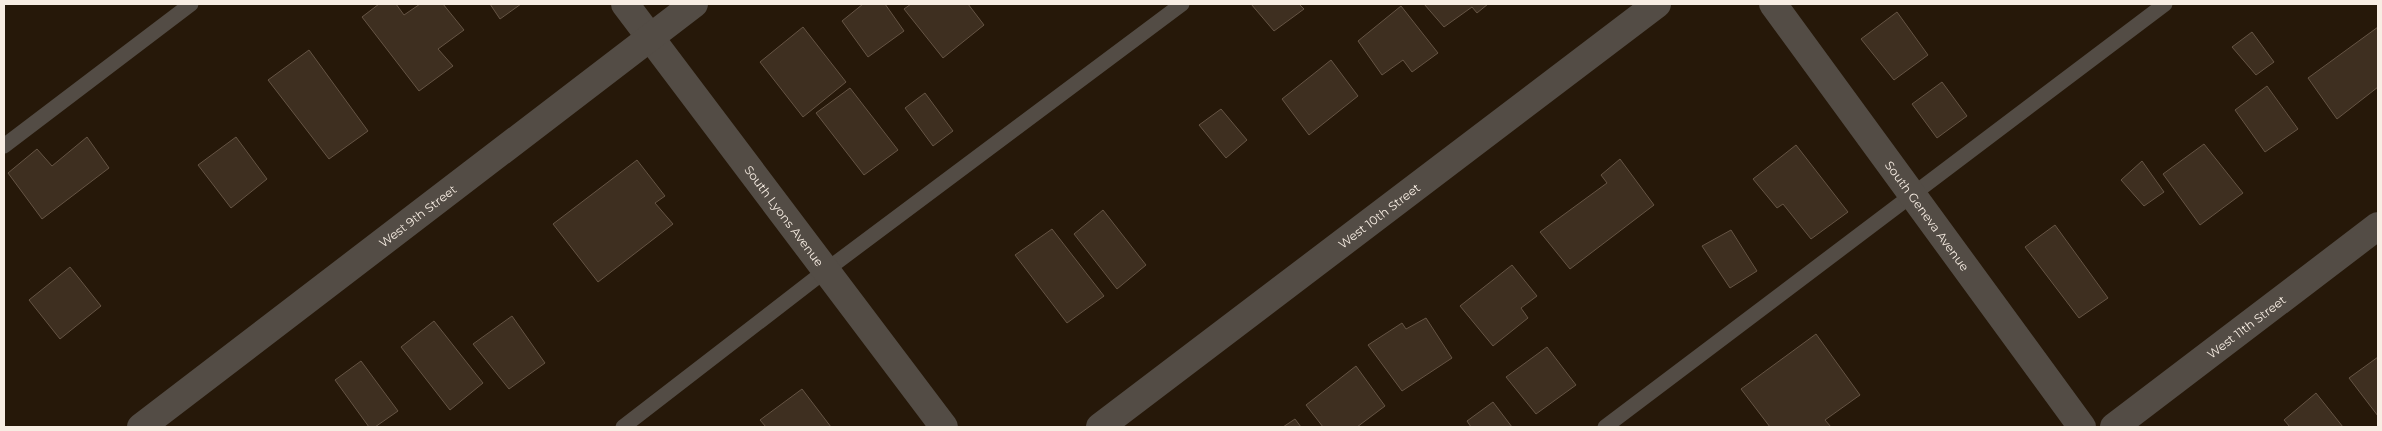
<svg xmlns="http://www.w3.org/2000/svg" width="2382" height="431" viewBox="0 0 2382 431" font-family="Montserrat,sans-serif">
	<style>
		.building { fill: #3e2f20; stroke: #655444 }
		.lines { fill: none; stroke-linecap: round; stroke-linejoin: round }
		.service { stroke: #534c45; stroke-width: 15 }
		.minor { stroke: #534c45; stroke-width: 28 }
		.labels { text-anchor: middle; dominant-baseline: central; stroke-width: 4; stroke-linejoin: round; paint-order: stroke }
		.street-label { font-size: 12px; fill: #f7ede3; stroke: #261809 }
	</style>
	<rect width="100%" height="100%" fill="#261809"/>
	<!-- building -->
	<g class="building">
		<path d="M379,4H396L404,15L420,4H443L464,30L438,49L453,66L419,91L362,17Z"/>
		<path d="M490,4H521L500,19Z"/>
		<path d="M863,4H885L904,31L868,57L842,21Z"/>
		<path d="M911,4H968L984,25L943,58L904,9Z"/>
		<path d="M1251,4H1299L1304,9L1274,31Z"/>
		<path d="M1424,4H1488L1477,13L1472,7L1444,27Z"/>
		<path d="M1401,6L1438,53L1412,72L1403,60L1382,75L1358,41Z"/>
		<path d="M1897,12L1928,55L1894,80L1861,39Z"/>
		<path d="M803,27L846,82L803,117L760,62Z"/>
		<path d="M2378,27V87L2337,119L2308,78Z"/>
		<path d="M2252,32L2274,62L2256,75L2232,47Z"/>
		<path d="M309,50L368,131L329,159L268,80Z"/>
		<path d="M1331,60L1358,96L1309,135L1282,99Z"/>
		<path d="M1942,82L1967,116L1937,138L1912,104Z"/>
		<path d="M2267,86L2298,129L2265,152L2235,110Z"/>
		<path d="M850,88L898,150L864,175L816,113Z"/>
		<path d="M925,93L953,131L933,146L905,108Z"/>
		<path d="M1221,109L1247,140L1226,158L1199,125Z"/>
		<path d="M87,137L109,168L42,219L8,173L37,149L52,166Z"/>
		<path d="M236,137L267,179L231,208L198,165Z"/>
		<path d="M2204,144L2243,193L2200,225L2163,174Z"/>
		<path d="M1796,145L1848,212L1811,239L1783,204L1777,208L1753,179Z"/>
		<path d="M1620,159L1654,205L1570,269L1540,232L1607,183L1601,175Z"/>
		<path d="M637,160L665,196L655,203L673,224L598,282L553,224Z"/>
		<path d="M2142,161L2164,192L2144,206L2121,180Z"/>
		<path d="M1103,210L1146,265L1117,289L1074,234Z"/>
		<path d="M2055,225L2108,298L2079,318L2025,247Z"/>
		<path d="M1052,229L1104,296L1067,323L1015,255Z"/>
		<path d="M1731,230L1757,271L1730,288L1702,246Z"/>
		<path d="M1512,265L1537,296L1521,308L1528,318L1493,346L1460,306Z"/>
		<path d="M70,267L101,306L60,339L29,300Z"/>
		<path d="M512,316L545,363L509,389L473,344Z"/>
		<path d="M1426,318L1452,358L1402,391L1368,345L1402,323L1406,329Z"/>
		<path d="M434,321L483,383L450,410L401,347Z"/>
		<path d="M1816,334L1860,395L1825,420L1831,427H1770L1741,389Z"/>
		<path d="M1547,347L1576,385L1536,414L1506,377Z"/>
		<path d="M2378,357V416L2349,378Z"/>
		<path d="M361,361L398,411L375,427H369L335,380Z"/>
		<path d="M1356,366L1385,406L1357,427H1323L1306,405Z"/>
		<path d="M802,389L831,427H766L760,420Z"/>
		<path d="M2316,393L2343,427H2290L2284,420Z"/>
		<path d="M1493,402L1512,427H1471L1467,421Z"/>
		<path d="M1295,419L1301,427H1283Z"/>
	</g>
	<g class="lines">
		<!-- service -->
		<g class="service">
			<path d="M4,146L191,4"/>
			<path d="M623,427L825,271L1182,4"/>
			<path d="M1605,427L2165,4"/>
		</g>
		<!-- minor -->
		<g class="minor">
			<path id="s1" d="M625,4L944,427"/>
			<path id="s2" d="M1773,4L2082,427"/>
			<path id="s3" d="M141,427L694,4"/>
			<path id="s4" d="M1100,427L1657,4"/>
			<path id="s5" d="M2114,427L2378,226"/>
		</g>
	</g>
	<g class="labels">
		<!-- street labels -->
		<g class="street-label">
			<text stroke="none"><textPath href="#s3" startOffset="348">West 9th Street</textPath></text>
			<text stroke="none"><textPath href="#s4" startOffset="350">West 10th Street</textPath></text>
			<text stroke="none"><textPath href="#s2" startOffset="262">South Geneva Avenue</textPath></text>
			<text stroke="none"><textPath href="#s1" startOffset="265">South Lyons Avenue</textPath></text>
			<text stroke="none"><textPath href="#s5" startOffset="166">West 11th Street</textPath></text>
		</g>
	</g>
	<!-- border -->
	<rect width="2382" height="431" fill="none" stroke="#f7ede3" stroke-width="10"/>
</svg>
